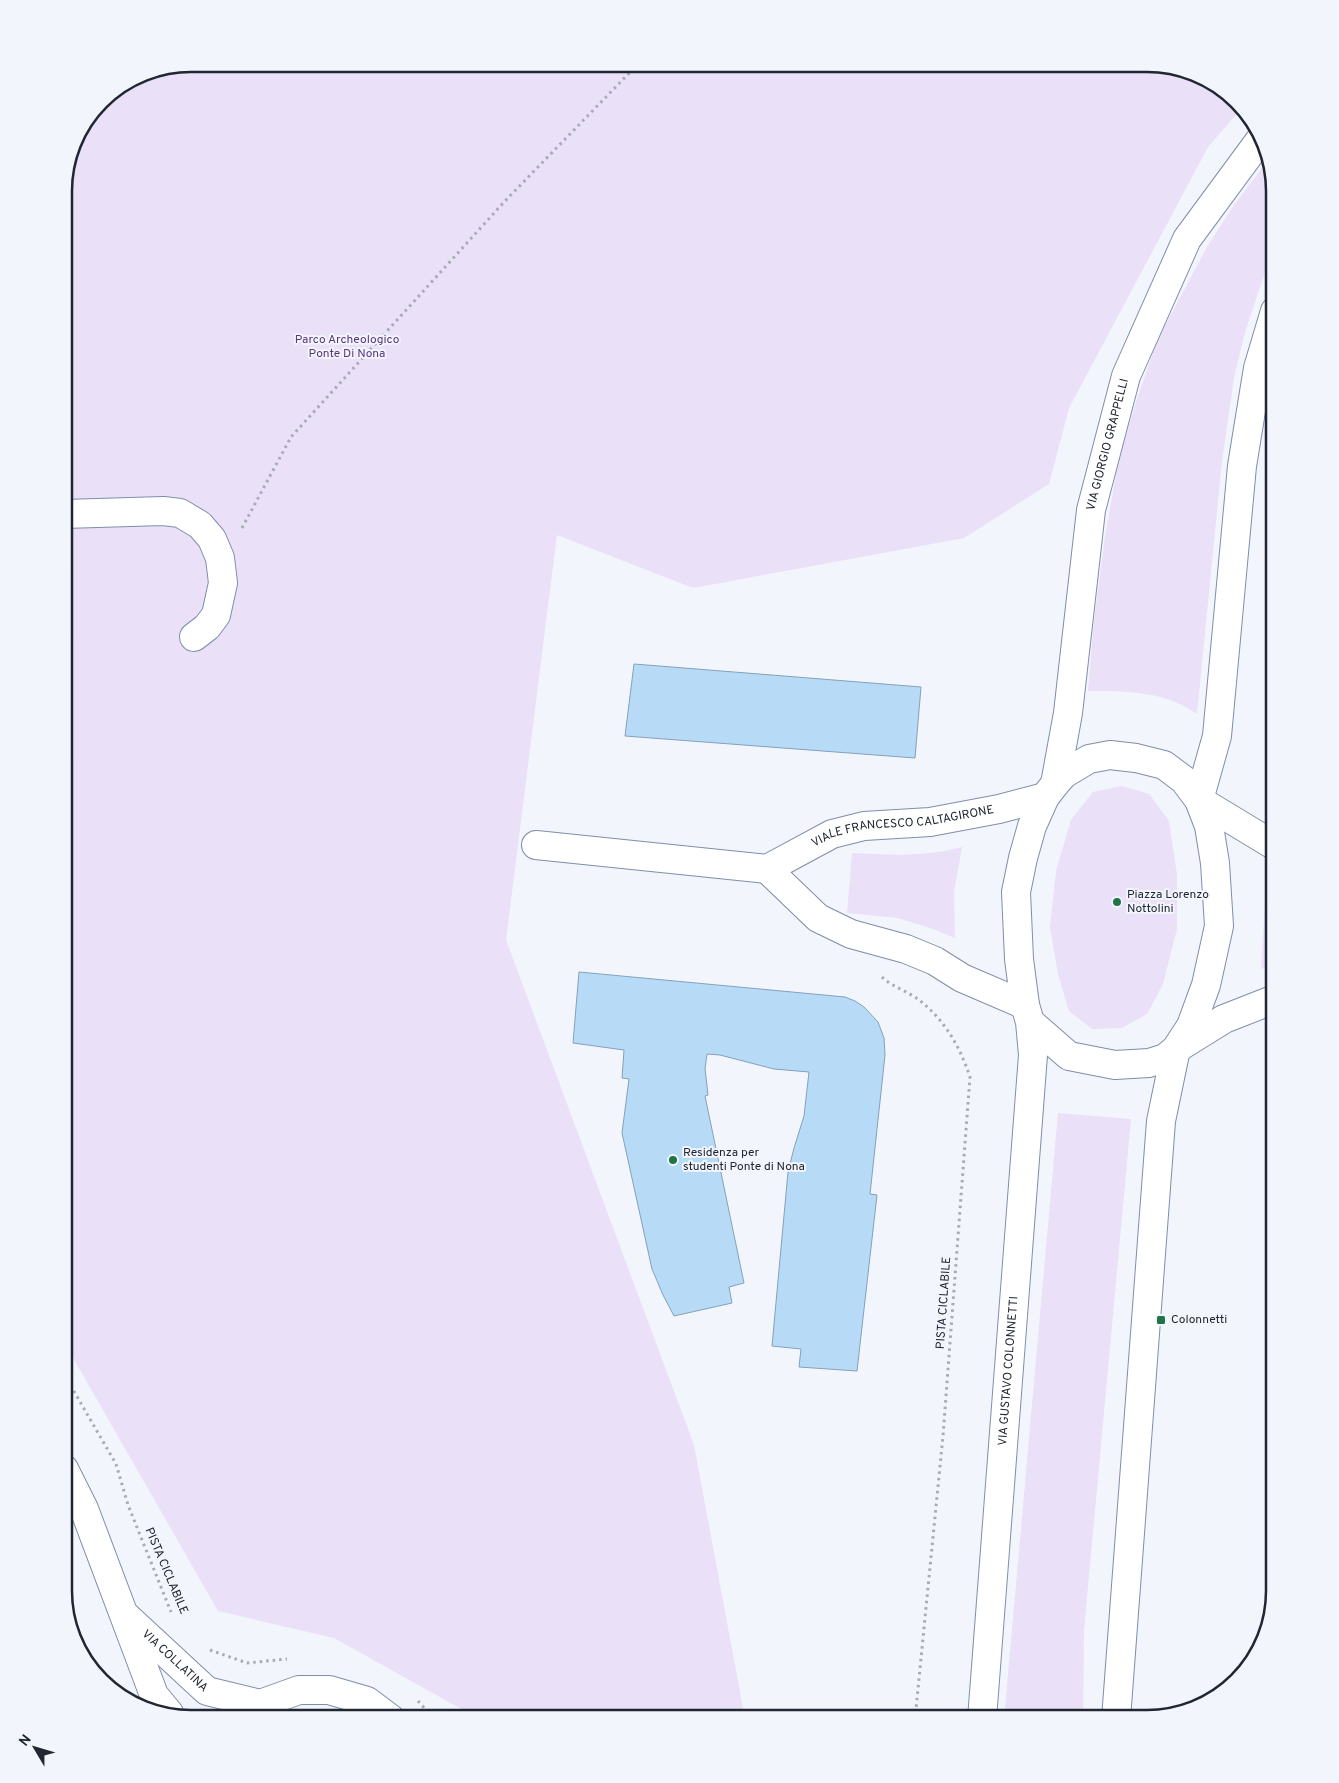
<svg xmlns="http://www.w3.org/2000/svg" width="1339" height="1783" viewBox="0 0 1339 1783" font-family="Overpass,sans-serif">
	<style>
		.green { fill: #eae0f7 }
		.building { fill: #b7dbf7; stroke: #83a1b9 }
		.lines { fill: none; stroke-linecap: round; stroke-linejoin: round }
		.minor-casing { stroke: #7e8eab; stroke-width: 30 }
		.tertiary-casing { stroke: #7e8eab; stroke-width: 30 }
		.path { stroke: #a7abb3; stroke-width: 3; stroke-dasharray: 2.5 4; stroke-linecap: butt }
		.minor { stroke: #fff; stroke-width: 28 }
		.tertiary { stroke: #fff; stroke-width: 28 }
		.poi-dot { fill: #1f7548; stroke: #f2f5fc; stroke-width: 2 }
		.labels { text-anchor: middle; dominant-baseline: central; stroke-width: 4; stroke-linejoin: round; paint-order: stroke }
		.park-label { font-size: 12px; fill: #5a357c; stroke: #f2f5fc }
		.street-label { font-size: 12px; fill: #202632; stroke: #f2f5fc }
		.poi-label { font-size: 12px; fill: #202632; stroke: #f2f5fc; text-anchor: start }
		.rim { fill: none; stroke: #202632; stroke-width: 2.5 }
	</style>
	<rect width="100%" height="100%" fill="#f2f5fc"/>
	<!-- green -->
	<g class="green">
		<path d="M192,64H1155L1211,81L1241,109L1208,147L1069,408L1049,484L964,538L693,588L557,535L506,940L694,1445L745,1719H495L474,1716L334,1638L218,1611L64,1342V183L77,135L107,96L143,73Z"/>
		<path d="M1266,163L1275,192V248L1265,272L1245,332L1234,378L1222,461L1197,714C1165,691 1126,691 1088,691L1094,620L1105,537L1119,458L1136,402L1158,339L1207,247L1234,205Z"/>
		<path d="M1122,786L1149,794L1169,821L1177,875V929L1163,984L1147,1014L1122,1028L1092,1029L1069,1011L1058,974L1050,927L1056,871L1071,820L1093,792Z"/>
		<path d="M962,847L954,892L955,938L933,929L898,918L847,913L852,853C890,855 926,857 962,847Z"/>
		<path d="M1267,872L1275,876V965L1261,969Z"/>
		<path d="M1058,1113L1131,1119L1084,1630L1083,1719H1004Z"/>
	</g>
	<!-- building -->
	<g class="building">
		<path d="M634,664L921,687L915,758L625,736Z"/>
		<path d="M579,972L845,997L855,1001L864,1007L878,1022L884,1038L885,1055L870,1194L877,1195L857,1371L799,1367L801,1349L772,1346L788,1172L794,1148L804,1116L809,1072L774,1069L720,1055L707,1054L705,1069L708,1095L705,1096L744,1283L729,1287L732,1303L674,1316L663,1295L652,1269L622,1133L629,1079L622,1078L624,1050L573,1043Z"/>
	</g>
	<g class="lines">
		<!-- minor casing -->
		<g class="minor-casing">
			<g id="minor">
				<path d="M64,514L163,511L180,513L200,525L212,539L220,558L223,583L216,615L207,627L194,637"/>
				<path d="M536,845L767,869"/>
				<path id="s1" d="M1025,1005L962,978L935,961L906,949L851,934L818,918L767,869L832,834L864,826L930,822L999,809L1045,797"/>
			</g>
		</g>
		<!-- tertiary casing -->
		<g class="tertiary-casing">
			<g id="tertiary">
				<path id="s2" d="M1055,784L1068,713L1091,510L1126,376L1187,239L1260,140"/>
				<path d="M1199,800L1217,736L1242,466L1258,368L1275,311"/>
				<path d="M1199,800L1275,846"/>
				<path d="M1179,1047L1224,1019L1275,999"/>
				<path d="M64,1469L84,1509L154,1695L169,1713"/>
				<path id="s3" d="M127,1617L207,1691L260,1704"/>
				<path d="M247,1715L260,1704L299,1690H329L367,1701L391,1719"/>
				<path id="s4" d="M982,1719L1033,1055L1030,1022L1025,1005L1019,959L1016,892L1023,858L1032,826L1045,797L1055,784L1064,774L1089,759L1110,755L1136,758L1164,765L1184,780L1199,800L1209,826L1215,863L1219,926L1206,985L1191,1026L1176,1049L1165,1058L1149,1063L1115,1065L1069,1056L1030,1022"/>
				<path d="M1116,1719L1161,1121L1176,1049"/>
			</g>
		</g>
		<!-- path -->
		<g class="path">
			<path d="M242,528L291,437L505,201L638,64"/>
			<path d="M882,977C892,987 908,991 919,1000C945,1020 960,1047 970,1077L943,1436L915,1719"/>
			<path d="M64,1374L116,1464L128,1505L171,1612"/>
			<path d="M210,1650L247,1663L287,1659"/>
			<path d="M418,1701L434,1719"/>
		</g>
		<!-- minor -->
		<use href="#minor" class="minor"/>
		<!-- tertiary -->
		<use href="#tertiary" class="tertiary"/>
	</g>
	<!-- markers -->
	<g class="poi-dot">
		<circle cx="1117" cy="902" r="5"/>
		<circle cx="673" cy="1160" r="5"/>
		<rect x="1156" y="1315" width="10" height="10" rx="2.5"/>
	</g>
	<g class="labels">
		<!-- park labels -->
		<g class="park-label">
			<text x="347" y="340">Parco Archeologico<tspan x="347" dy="14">Ponte Di Nona</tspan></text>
		</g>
		<!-- street labels -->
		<g class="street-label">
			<text stroke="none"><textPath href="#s2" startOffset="344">VIA GIORGIO GRAPPELLI</textPath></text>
			<text stroke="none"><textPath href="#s1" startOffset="441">VIALE FRANCESCO CALTAGIRONE</textPath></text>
			<text transform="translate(944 1303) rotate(-86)">PISTA CICLABILE</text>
			<text stroke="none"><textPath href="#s4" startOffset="349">VIA GUSTAVO COLONNETTI</textPath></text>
			<text transform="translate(166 1571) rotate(67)">PISTA CICLABILE</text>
			<text stroke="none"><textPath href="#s3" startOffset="65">VIA COLLATINA</textPath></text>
		</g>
		<!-- poi labels -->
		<g class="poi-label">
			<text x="1127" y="895">Piazza Lorenzo<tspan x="1127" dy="14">Nottolini</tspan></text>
			<text x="683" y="1153">Residenza per<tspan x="683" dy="14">studenti Ponte di Nona</tspan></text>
			<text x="1171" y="1320">Colonnetti</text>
		</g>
	</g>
	<!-- crop -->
	<path d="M0 0H1339V1783H0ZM191 72H1147A119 119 0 0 1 1266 191V1591A119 119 0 0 1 1147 1710H191A119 119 0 0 1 72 1591V191A119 119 0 0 1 191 72Z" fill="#f2f5fc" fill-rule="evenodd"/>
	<path class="rim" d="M191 72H1147A119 119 0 0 1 1266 191V1591A119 119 0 0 1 1147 1710H191A119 119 0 0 1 72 1591V191A119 119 0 0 1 191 72Z"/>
	<!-- north arrow -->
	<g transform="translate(35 1748) rotate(308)" stroke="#f2f5fc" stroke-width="4" paint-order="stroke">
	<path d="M0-4L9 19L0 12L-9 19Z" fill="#202632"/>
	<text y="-8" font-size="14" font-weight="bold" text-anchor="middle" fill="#202632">N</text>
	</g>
</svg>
